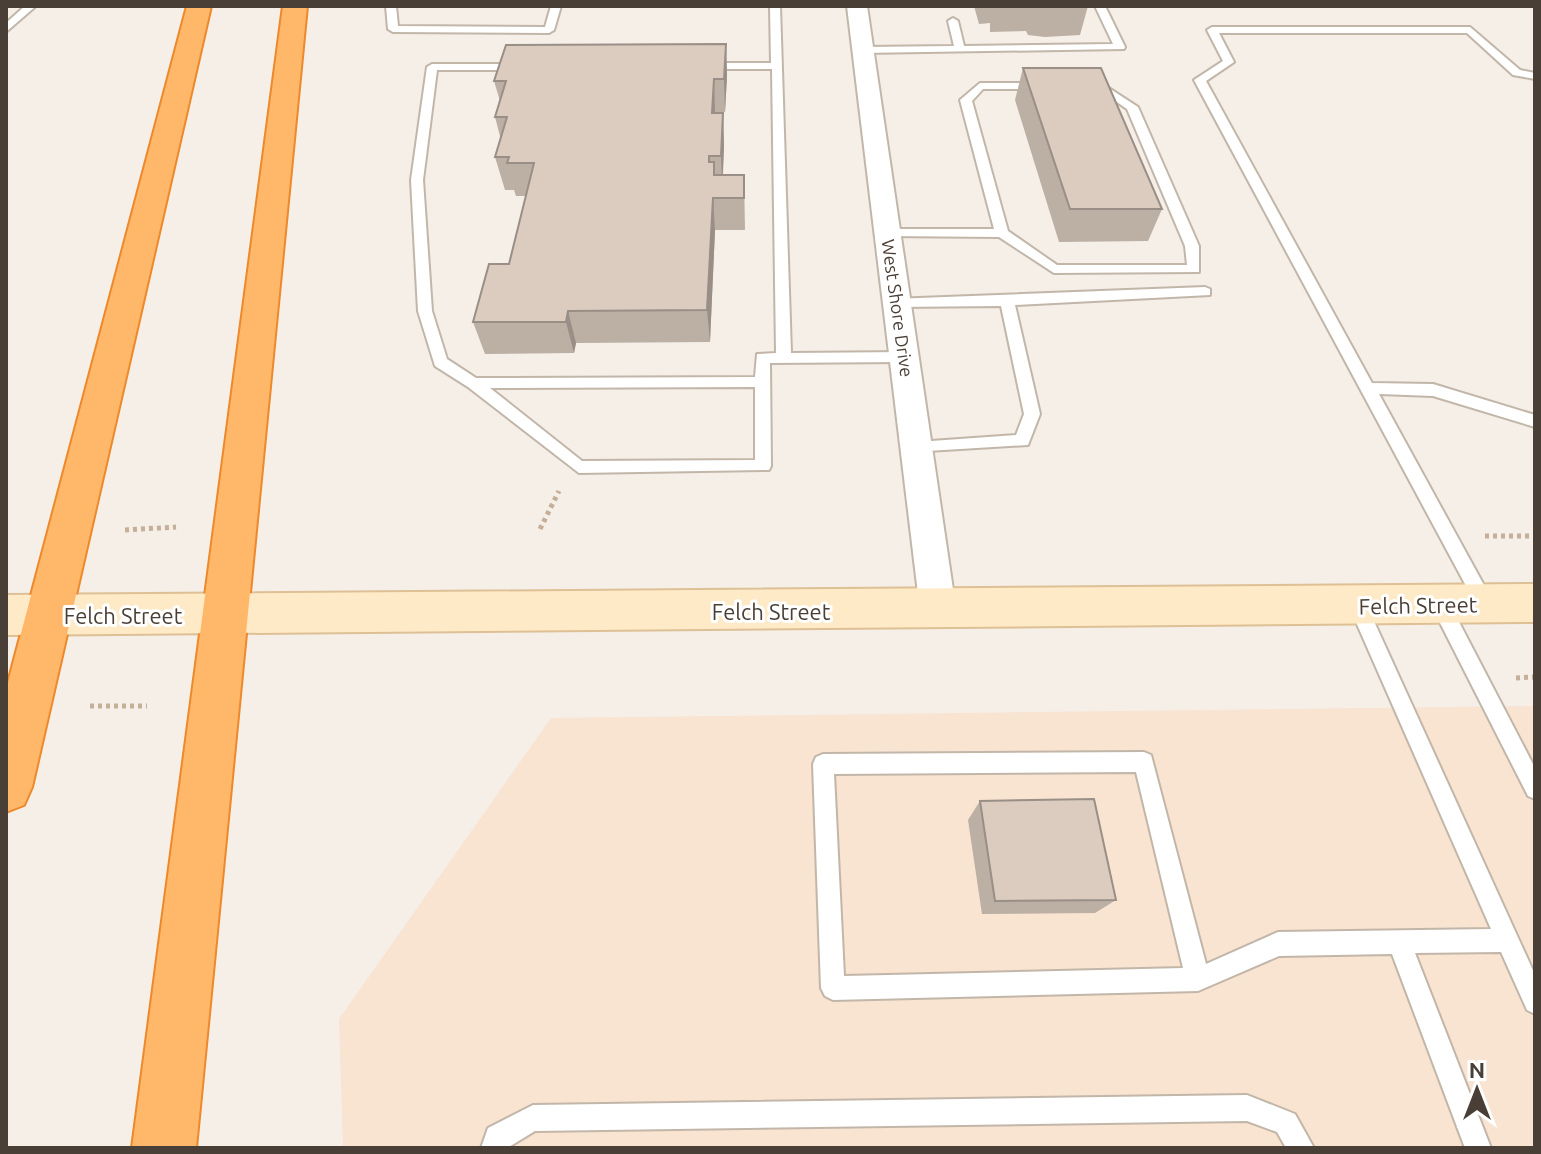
<svg xmlns="http://www.w3.org/2000/svg" width="1541" height="1154" viewBox="0 0 1541 1154" font-family="Ubuntu,sans-serif">
	<style>
		.commercial { fill: #f9e3d1 }
		.lines { fill: none; stroke-linecap: round; stroke-linejoin: round }
		.lane-casing { stroke: #c2b6a9; stroke-width: 4 }
		.street-casing { stroke: #c2b6a9; stroke-width: 4 }
		.secondary-casing { stroke: #ddc095; stroke-width: 4 }
		.highway-casing { stroke: #ed892b; stroke-width: 4 }
		.path { stroke: #c5af99; stroke-width: 5; stroke-dasharray: 4 4; stroke-linecap: butt }
		.lane { fill: #fff; fill-rule: evenodd }
		.street { fill: #fff; fill-rule: evenodd }
		.secondary { fill: #ffeac8; fill-rule: evenodd }
		.highway { fill: #ffb869; fill-rule: evenodd }
		.wall { fill: #bcafa4 }
		.shaded-wall { fill: #998f86 }
		.building { fill: #dbccbf; stroke: #998f86; stroke-width: 2 }
		.labels { text-anchor: middle; dominant-baseline: central; stroke-width: 6; stroke-linejoin: round; paint-order: stroke }
		.far-street-label { font-size: 18px; fill: #4a3f36; stroke: #fff }
		.street-label { font-size: 22px; fill: #4a3f36; stroke: #fff }
	</style>
	<rect width="100%" height="100%" fill="#f5efe8"/>
	<!-- commercial -->
	<path class="commercial" d="M1535,706V1148H343L339,1019L551,718Z"/>
	<g class="lines">
		<!-- lane casing -->
		<g class="lane-casing">
			<g id="lane">
				<path d="M25,6H36L6,32V23Z"/>
				<path d="M386,6H396L398,26L545,27L551,6H561L554,30L549,33L393,32L388,29Z"/>
				<path d="M770,6H780L791,353L905,352L912,357L905,362L770,363L771,466L769,470L579,473L468,387L435,366L418,311L411,180L427,67L432,64H521L526,67L521,70H437L423,180L432,311L447,359L476,378L755,377L757,354L776,353L772,69H703L698,66L703,63H771ZM755,387V460L582,461L490,388Z"/>
				<path d="M1095,6H1105L1125,47L1124,49L863,53L858,50L863,47L954,46L948,21L953,18L958,21L964,46L1113,44Z"/>
				<path d="M1470,27L1520,70L1535,73V79L1513,75L1467,33H1219L1234,62L1206,81L1372,383L1433,384L1535,415V427L1433,396L1379,394L1491,598L1494,604L1491,610L1485,612L1479,610L1194,80L1223,61L1207,30L1212,27Z"/>
				<path d="M980,83H1040L1046,86L1040,89H983L972,101L1008,231L1057,265H1187L1185,246L1127,109L1098,89L1084,86L1101,83L1138,107L1199,246V272L1054,273L999,237L882,236V230L887,229H994L960,100Z"/>
				<path d="M1205,287L1210,289V295L1015,305L1040,414L1028,445L911,452L909,448L917,442L1016,435L1024,414L1001,306L897,307L892,305V299Z"/>
				<path d="M1440,597L1447,599L1535,768V799L1528,796L1431,605L1433,599Z"/>
				<path d="M1358,598L1365,600L1367,606L1535,975V1014L1527,1010L1501,952L1415,953L1491,1148H1465L1392,954L1279,956L1198,991L833,1000L825,996L821,988L813,764L816,757L823,754L1144,752L1151,755L1206,964L1278,932L1491,929L1349,606L1351,600ZM1136,772L1183,968L844,976L834,774Z"/>
				<path d="M1247,1095L1295,1114L1314,1148H1286L1277,1132L1247,1121L535,1131L507,1148H481L488,1128L533,1105Z"/>
			</g>
		</g>
		<!-- street casing -->
		<g class="street-casing">
			<path id="street" d="M847,6H867L956,610L951,621L938,626L925,621L920,610Z"/>
		</g>
		<!-- secondary casing -->
		<g class="secondary-casing">
			<path id="secondary" d="M1535,584V622L6,635V595Z"/>
		</g>
		<!-- highway casing -->
		<g class="highway-casing">
			<g id="highway">
				<path d="M187,6H211L32,787L24,805L6,812V690Z"/>
				<path d="M283,6H307L196,1148H132Z"/>
			</g>
		</g>
		<!-- path -->
		<g class="path">
			<path d="M540,529L559,491"/>
			<path d="M125,530L176,527"/>
			<path d="M1485,536H1535"/>
			<path d="M1516,678L1535,677"/>
			<path d="M90,706H147"/>
		</g>
		<!-- lane -->
		<use href="#lane" class="lane"/>
		<!-- street -->
		<use href="#street" class="street"/>
		<!-- secondary -->
		<use href="#secondary" class="secondary"/>
		<!-- highway -->
		<use href="#highway" class="highway"/>
	</g>
	<!-- wall -->
	<g class="wall">
		<path d="M974,6H1088L1080,35L1045,37L1028,35L1026,31L990,32V23L979,24Z"/>
		<path d="M726,44L727,76L725,112H715V113H723L724,146L723,175H744L745,230H715L710,342L576,343L574,353L485,354L473,322L509,264L526,196H516L514,190H505L495,157L501,140L495,117L500,101L494,81Z"/>
		<path d="M1023,68L1162,209L1148,241L1059,242L1015,100Z"/>
		<path d="M980,801L1116,900L1095,913L982,914L968,820Z"/>
	</g>
	<!-- shaded-wall -->
	<g class="shaded-wall">
		<path d="M726,44L727,76L725,112L724,79Z"/>
		<path d="M714,79L715,112L713,146L712,113Z"/>
		<path d="M723,113L724,146L722,189L721,156Z"/>
		<path d="M713,198L715,230L710,342L707,310Z"/>
		<path d="M568,311L576,343L574,353L566,322Z"/>
	</g>
	<!-- building -->
	<g class="building">
		<path d="M726,44L724,79H714L712,113H723L721,156H709V162H714V175H744V198H713L707,310L568,311L566,322H473L489,264H509L534,163H507L509,157H495L507,117H495L506,81H494L506,45Z"/>
		<path d="M1023,68H1101L1162,209H1070Z"/>
		<path d="M1094,799L1116,900L995,901L980,801Z"/>
	</g>
	<g class="labels">
		<!-- far-street labels -->
		<g class="far-street-label">
			<text transform="translate(898 308) rotate(82)">West Shore Drive</text>
		</g>
		<!-- street labels -->
		<g class="street-label">
			<text transform="translate(1418 605) rotate(-1)">Felch Street</text>
			<text x="771" y="611">Felch Street</text>
			<text x="123" y="615">Felch Street</text>
		</g>
	</g>
	<!-- border -->
	<rect width="1541" height="1154" fill="none" stroke="#4a3f36" stroke-width="16"/>
	<!-- north arrow -->
	<g transform="translate(1477 1090)" stroke="#ffffff" stroke-width="6" paint-order="stroke">
	<path d="M0-6L14 30L0 20L-14 30Z" fill="#4a3f36"/>
	<text y="-12" font-size="22" font-weight="bold" text-anchor="middle" fill="#4a3f36">N</text>
	</g>
</svg>
